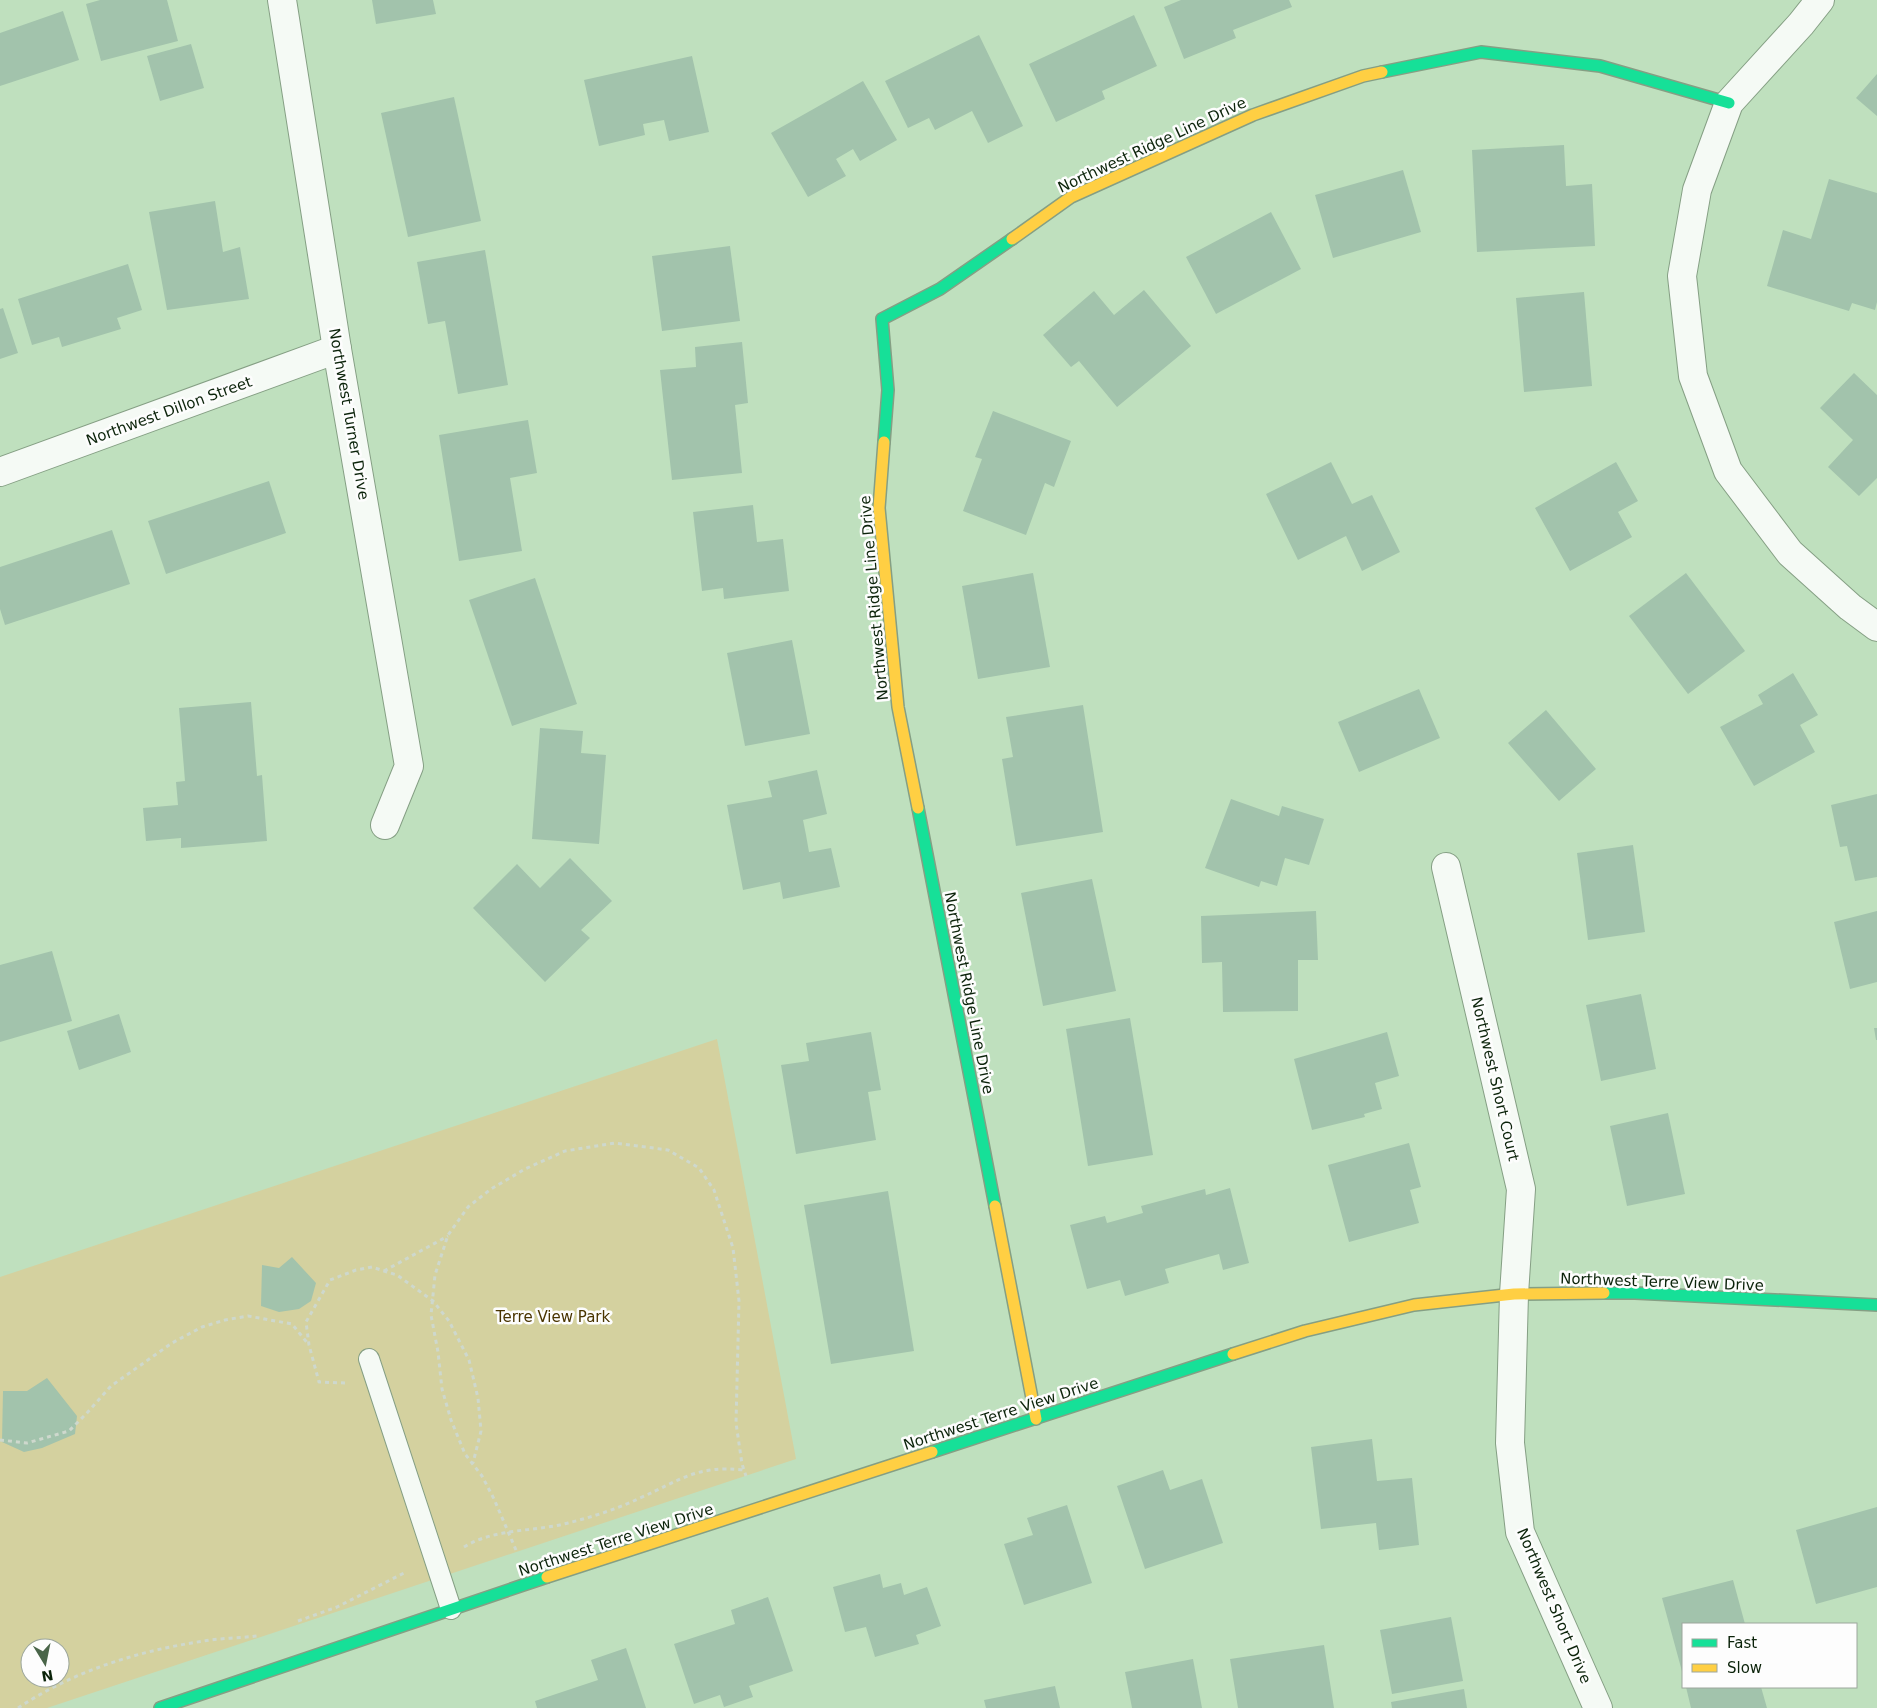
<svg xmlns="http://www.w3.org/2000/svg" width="1877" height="1708" viewBox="0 0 1877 1708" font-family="'DejaVu Sans',sans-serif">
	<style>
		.green { fill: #d4d19f; fill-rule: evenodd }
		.building { fill: #a2c3ac }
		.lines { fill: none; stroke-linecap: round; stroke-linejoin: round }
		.lane-casing { stroke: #859f84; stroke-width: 22 }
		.street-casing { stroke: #859f84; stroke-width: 30 }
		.fast-casing { stroke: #859f84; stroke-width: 14 }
		.slow-casing { stroke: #859f84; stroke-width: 14 }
		.path { stroke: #ced8cd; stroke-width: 3; stroke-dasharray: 4 4; stroke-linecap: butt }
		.lane { stroke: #f5faf5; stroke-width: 20 }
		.street { stroke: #f5faf5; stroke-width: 28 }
		.fast { stroke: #16e098; stroke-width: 11 }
		.slow { stroke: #ffcf43; stroke-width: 11 }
		.labels { text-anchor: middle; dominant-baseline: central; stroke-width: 5; stroke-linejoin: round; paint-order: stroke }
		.street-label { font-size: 15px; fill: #0b230a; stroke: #fdfdfd }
		.park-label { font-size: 15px; fill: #493400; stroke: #fdfdfd }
	</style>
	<rect width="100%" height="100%" fill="#bfe0be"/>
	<!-- green -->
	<path class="green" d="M717,1039L796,1459L47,1708H0V1277ZM30,1648H60V1678H30Z"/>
	<!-- building -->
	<g class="building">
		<path d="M100,0H167L178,41L101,61L86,4Z"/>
		<path d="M372,0H433L436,14L376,24Z"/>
		<path d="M1181,0H1289L1292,7L1233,30L1236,38L1184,59L1164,7Z"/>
		<path d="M63,11L79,60L0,86V33Z"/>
		<path d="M1134,15L1157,66L1102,91L1105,99L1056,122L1029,64Z"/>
		<path d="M979,35L1023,126L988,143L972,111L935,130L929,118L908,128L885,81Z"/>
		<path d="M191,44L204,88L160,101L147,56Z"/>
		<path d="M692,56L709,132L669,141L664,120L643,124L645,135L599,146L584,80Z"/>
		<path d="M1877,74V116L1856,98Z"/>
		<path d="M863,81L897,140L860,161L853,149L836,159L846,176L808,197L771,133Z"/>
		<path d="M454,97L481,221L408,237L381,113Z"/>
		<path d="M1564,145L1566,186L1592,184L1595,246L1477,252L1472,150Z"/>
		<path d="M1403,170L1421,232L1333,258L1315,195Z"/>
		<path d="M1829,179L1877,193V302L1875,310L1852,303L1849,311L1767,286L1783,230L1811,239Z"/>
		<path d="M215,201L223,252L240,247L249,299L167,310L149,212Z"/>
		<path d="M1271,212L1301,269L1216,314L1186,257Z"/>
		<path d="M730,246L740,321L662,331L652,256Z"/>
		<path d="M485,250L508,385L458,394L445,321L428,324L417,262Z"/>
		<path d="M128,264L142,310L117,318L121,329L62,347L59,337L32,345L18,299Z"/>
		<path d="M1144,290L1191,346L1117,407L1079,361L1071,367L1043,335L1094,291L1114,315Z"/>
		<path d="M1584,292L1592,386L1524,392L1516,298Z"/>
		<path d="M3,308L18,353L0,359V309Z"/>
		<path d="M742,342L748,403L735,405L742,473L672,480L660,370L696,367L695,347Z"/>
		<path d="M1854,373L1877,395V478L1859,496L1828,467L1853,440L1820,408Z"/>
		<path d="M993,411L1071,441L1054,487L1045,483L1026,535L963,511L982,459L975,457Z"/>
		<path d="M528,420L537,473L510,478L522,551L459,561L439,435Z"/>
		<path d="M1331,462L1352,504L1372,495L1400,552L1362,571L1346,536L1298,560L1266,494Z"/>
		<path d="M1616,462L1638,501L1618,512L1632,537L1570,571L1535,508Z"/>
		<path d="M269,481L286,533L166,574L148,521Z"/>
		<path d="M753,505L757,542L783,539L789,591L724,599L723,588L702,591L693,512Z"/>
		<path d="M112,530L130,584L5,625L0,609V567Z"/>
		<path d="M1033,573L1050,667L978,679L962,586Z"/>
		<path d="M1686,573L1745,651L1688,694L1629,616Z"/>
		<path d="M535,578L577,704L512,726L469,600Z"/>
		<path d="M792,640L810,734L745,746L727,653Z"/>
		<path d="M1793,673L1818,715L1800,725L1815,752L1754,786L1720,727L1763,704L1758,695Z"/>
		<path d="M1419,689L1440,738L1359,772L1338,722Z"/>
		<path d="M251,702L257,776L262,775L267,841L181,848V838L146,841L143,808L178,805L176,782L185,781L179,708Z"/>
		<path d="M1083,705L1103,832L1016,846L1002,759L1013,757L1006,717Z"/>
		<path d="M1546,710L1596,769L1559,801L1508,743Z"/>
		<path d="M540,728L583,731L581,753L606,755L599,844L532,839Z"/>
		<path d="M817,770L827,814L803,820L806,835L809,852L831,848L840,887L783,899L780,882L743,890L727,805L772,797L768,781Z"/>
		<path d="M1877,794V877L1855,881L1847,846L1840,847L1831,805Z"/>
		<path d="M1231,799L1279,816L1282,806L1324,819L1309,865L1285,858L1277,886L1261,881L1259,887L1205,868Z"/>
		<path d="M1633,845L1645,932L1588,940L1577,853Z"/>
		<path d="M570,858L612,901L581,930L590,938L545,982L473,908L517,864L540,888Z"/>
		<path d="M1092,879L1116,991L1043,1006L1021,893Z"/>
		<path d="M1316,911L1318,960H1298V1011L1223,1012L1222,962L1202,963L1201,916Z"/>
		<path d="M1877,911V982L1850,989L1834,922Z"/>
		<path d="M52,951L72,1021L0,1042V965Z"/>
		<path d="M1641,994L1656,1069L1601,1081L1586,1005Z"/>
		<path d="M119,1014L131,1052L79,1070L67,1031Z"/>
		<path d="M1130,1018L1153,1155L1088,1166L1066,1029Z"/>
		<path d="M1874,1028H1877V1040H1876Z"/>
		<path d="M871,1032L881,1090L868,1092L876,1140L796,1154L781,1065L809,1061L806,1043Z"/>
		<path d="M1387,1032L1399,1076L1375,1083L1382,1109L1364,1114L1365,1117L1312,1130L1294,1059Z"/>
		<path d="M1668,1113L1685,1194L1627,1206L1610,1126Z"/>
		<path d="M1409,1143L1421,1187L1410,1190L1419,1223L1349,1242L1328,1165Z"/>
		<path d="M1230,1188L1249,1263L1223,1270L1219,1254L1165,1269L1169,1283L1125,1296L1120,1280L1087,1289L1070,1225L1105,1216L1107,1223L1143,1213L1141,1206L1205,1189L1206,1195Z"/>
		<path d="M888,1191L914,1351L831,1364L804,1205Z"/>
		<path d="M292,1257L316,1283L311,1301L299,1309L279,1312L261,1306L262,1265L279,1268Z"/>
		<path d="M47,1378L77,1416L75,1434L42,1448L24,1452L2,1442L3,1391H27Z"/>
		<path d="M1372,1439L1377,1481L1412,1478L1419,1545L1379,1550L1376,1523L1321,1529L1311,1447Z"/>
		<path d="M1163,1470L1170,1490L1202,1479L1223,1543L1145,1569L1117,1486Z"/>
		<path d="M1067,1505L1092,1583L1024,1605L1004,1544L1033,1535L1027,1518Z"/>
		<path d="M1877,1507V1587L1816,1604L1796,1530Z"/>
		<path d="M880,1574L883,1588L901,1583L904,1595L927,1587L941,1626L916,1635L919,1644L875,1657L866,1627L845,1632L833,1587Z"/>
		<path d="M1733,1580L1745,1624H1683V1675L1662,1598Z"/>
		<path d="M768,1597L793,1671L749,1686L753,1697L724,1707L720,1695L694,1704L674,1644L735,1624L731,1610Z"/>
		<path d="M1451,1617L1463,1681L1392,1694L1380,1630Z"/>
		<path d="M1324,1645L1334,1708H1238L1230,1659Z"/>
		<path d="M626,1648L646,1708H537L535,1701L598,1680L591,1660Z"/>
		<path d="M1193,1659L1202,1708H1132L1125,1672Z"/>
		<path d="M1055,1686L1060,1708H986L984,1700Z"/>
		<path d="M1686,1687H1761L1767,1708H1691Z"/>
		<path d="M1464,1689L1467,1708H1392L1391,1702Z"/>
	</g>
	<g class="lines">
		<!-- lane casing -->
		<g class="lane-casing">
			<path id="lane" d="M369,1359L451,1609"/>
		</g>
		<!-- street casing -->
		<g class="street-casing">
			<g id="street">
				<path d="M282,0L337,349L409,766L385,825"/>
				<path d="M1820,0L1801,24L1729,103L1697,190L1682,276L1693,376L1728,471L1790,553L1850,607L1877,627"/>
				<path d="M0,472L337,349"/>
				<path d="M1446,867L1521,1189L1514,1294L1510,1443L1520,1532L1598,1708"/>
			</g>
		</g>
		<!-- fast casing -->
		<g class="fast-casing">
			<g id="fast">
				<path d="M1382,72L1481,52L1600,66L1729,103"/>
				<path d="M884,442L888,390L882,319L940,289L1012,239"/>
				<path d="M918,808L995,1206"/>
				<path d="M1604,1293H1635L1877,1305"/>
				<path d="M932,1452L1233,1354"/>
				<path d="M160,1708L547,1577"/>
			</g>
		</g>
		<!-- slow casing -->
		<g class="slow-casing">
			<g id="slow">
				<path d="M1012,239L1071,197L1253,115L1363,76L1382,72"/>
				<path d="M884,442L879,508L898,707L918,808"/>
				<path d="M995,1206L1036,1419"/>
				<path d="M1233,1354L1305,1331L1414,1305L1514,1294L1604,1293"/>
				<path d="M547,1577L932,1452"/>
			</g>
		</g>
		<!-- path -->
		<g class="path">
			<path d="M384,1271L448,1236"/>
			<path d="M345,1383L319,1382L309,1345L306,1322L330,1280L356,1270L372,1267L384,1271L397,1275L433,1301L449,1321L469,1360L478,1398L481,1431L473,1463"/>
			<path d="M0,1440L27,1443L69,1431L86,1414L111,1386L172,1343L202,1327L225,1320L248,1316L292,1324L309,1345"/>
			<path d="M464,1547C495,1528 533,1532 568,1523C592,1517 617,1509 640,1498C681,1480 696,1465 744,1470"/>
			<path d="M516,1550L494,1499L482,1476L465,1454L451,1420L442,1389L438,1352L431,1315L435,1275L448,1235L468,1207L491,1189L525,1169L565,1151L615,1143L668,1150L699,1168L714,1190L733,1248L739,1301L736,1423L742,1464L746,1476"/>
			<path d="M298,1621L337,1607L406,1572"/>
			<path d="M18,1708C74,1671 137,1651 204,1641C221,1638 240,1638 257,1636"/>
		</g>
		<!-- lane -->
		<use href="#lane" class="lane"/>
		<!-- street -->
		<use href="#street" class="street"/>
		<!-- fast -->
		<use href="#fast" class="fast"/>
		<!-- slow -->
		<use href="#slow" class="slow"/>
	</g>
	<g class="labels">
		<!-- street labels -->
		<g class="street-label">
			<text transform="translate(1152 145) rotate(-25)">Northwest Ridge Line Drive</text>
			<text transform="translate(169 411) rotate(-20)">Northwest Dillon Street</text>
			<text transform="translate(349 414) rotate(80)">Northwest Turner Drive</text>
			<text transform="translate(874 598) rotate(-95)">Northwest Ridge Line Drive</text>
			<text transform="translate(969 993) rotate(79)">Northwest Ridge Line Drive</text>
			<text transform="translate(1495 1079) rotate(77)">Northwest Short Court</text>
			<text transform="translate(1662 1282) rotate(2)">Northwest Terre View Drive</text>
			<text transform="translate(1001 1414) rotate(-18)">Northwest Terre View Drive</text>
			<text transform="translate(616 1540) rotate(-18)">Northwest Terre View Drive</text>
			<text transform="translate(1554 1606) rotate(67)">Northwest Short Drive</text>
		</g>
		<!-- park labels -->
		<g class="park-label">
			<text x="553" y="1317">Terre View Park</text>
		</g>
	</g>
	<!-- legend -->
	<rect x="1682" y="1623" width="175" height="65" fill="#fdfdfd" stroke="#9ca69c"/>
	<rect x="1692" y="1639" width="25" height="8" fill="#16e098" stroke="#9ca69c"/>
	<text x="1727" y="1648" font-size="15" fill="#0b230a">Fast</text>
	<rect x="1692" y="1664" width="25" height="8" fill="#ffcf43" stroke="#9ca69c"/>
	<text x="1727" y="1673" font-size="15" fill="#0b230a">Slow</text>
	<!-- north arrow -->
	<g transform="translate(45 1663) rotate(170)"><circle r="24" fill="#fdfdfd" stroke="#9ca69c"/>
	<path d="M0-4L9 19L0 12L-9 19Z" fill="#4a6549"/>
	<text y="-8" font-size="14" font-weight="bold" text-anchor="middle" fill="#0b230a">N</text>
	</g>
</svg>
